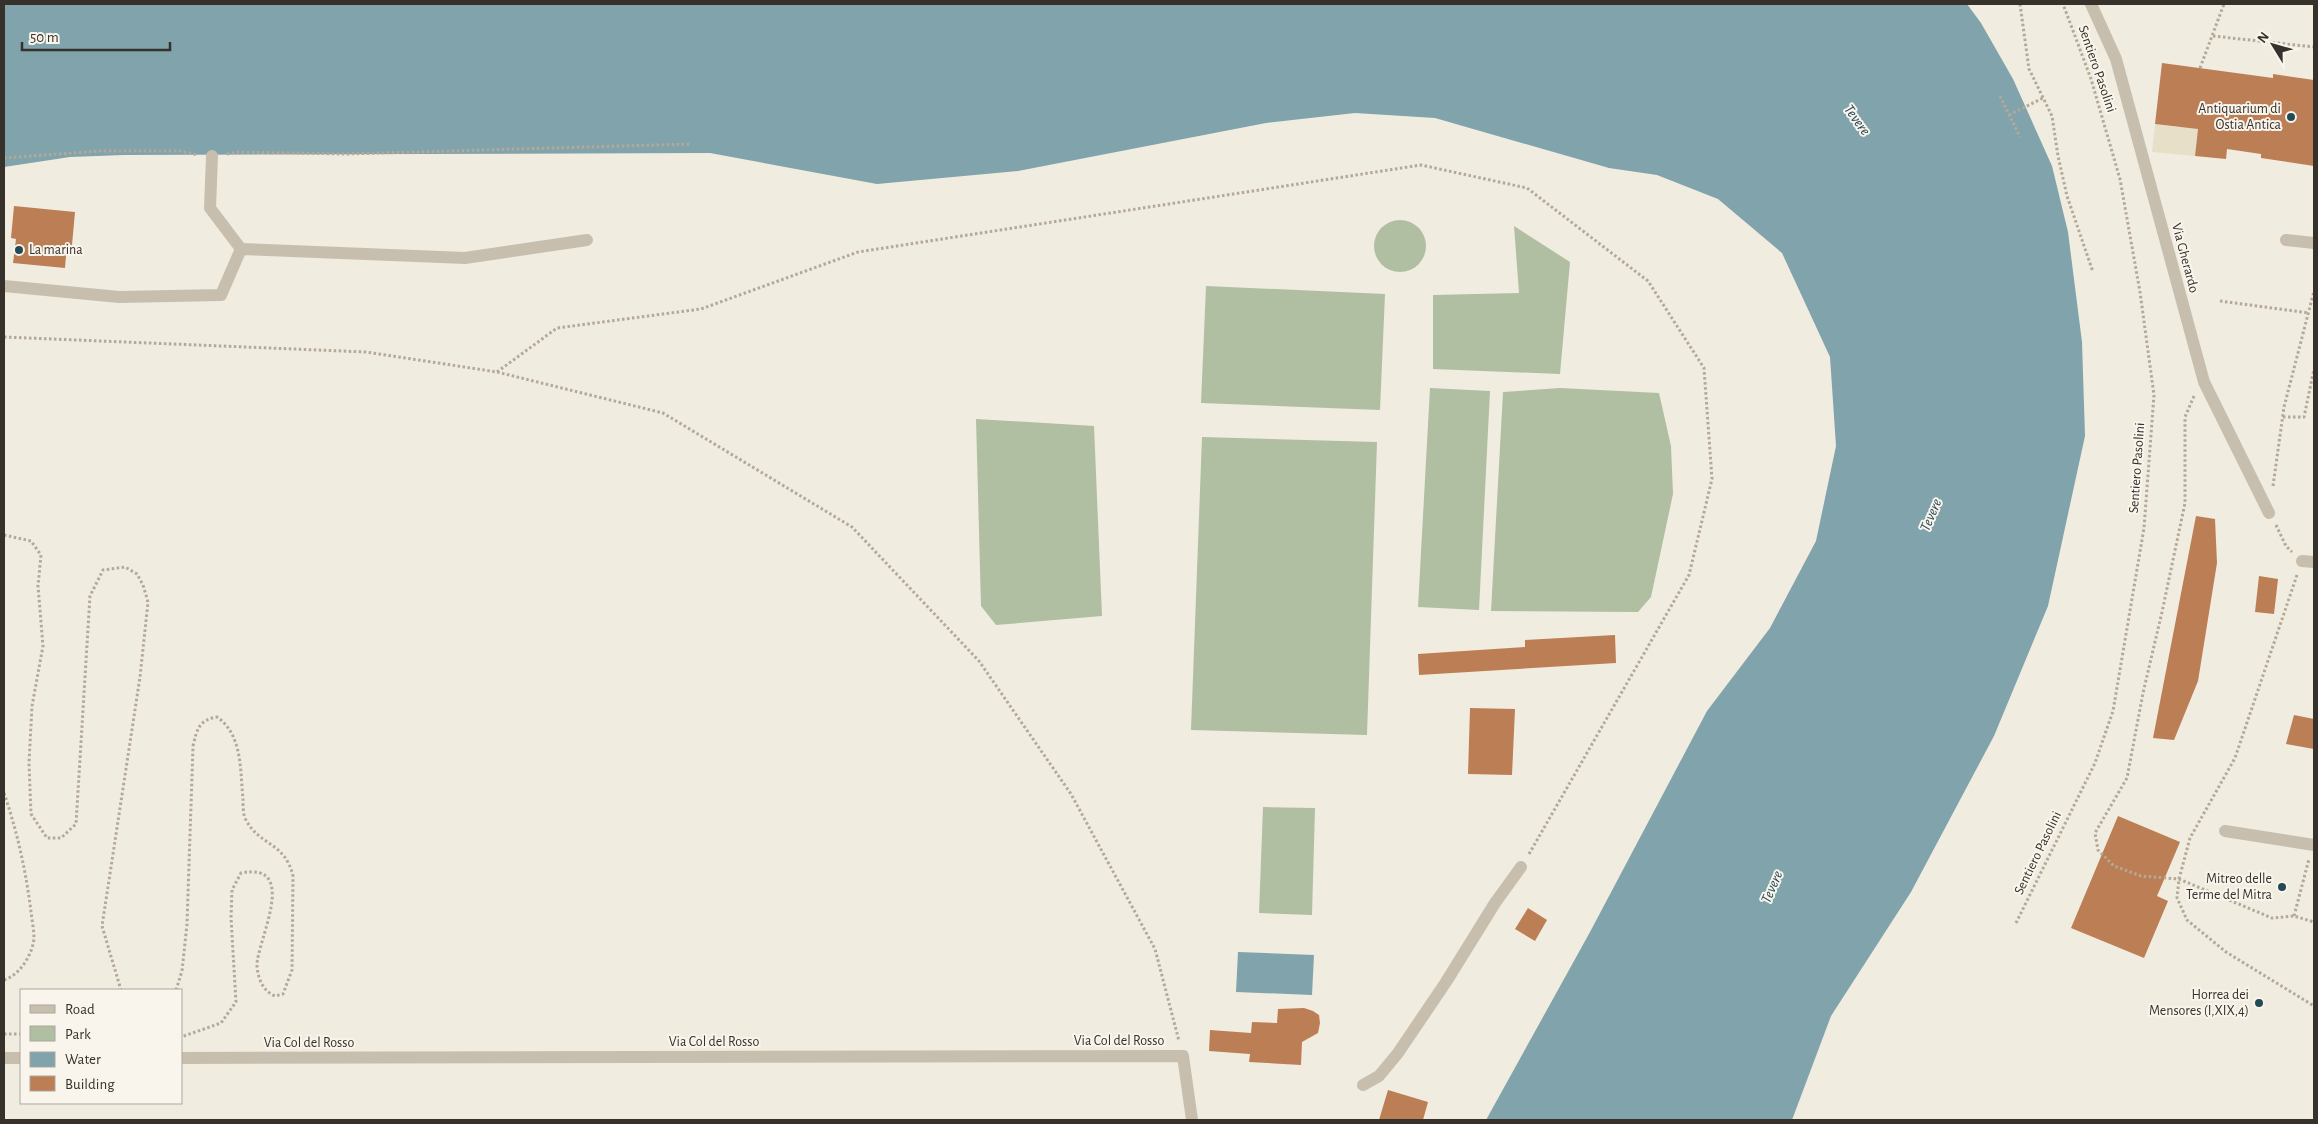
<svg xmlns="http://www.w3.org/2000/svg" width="2318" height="1124" viewBox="0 0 2318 1124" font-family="'Alegreya Sans',sans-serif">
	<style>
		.green { fill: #b0bfa1 }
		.plaza { fill: #e8dfc9 }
		.water { fill: #81a3ac }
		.building { fill: #bc7e54 }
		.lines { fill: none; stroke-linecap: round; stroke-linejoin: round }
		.path { stroke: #b4a897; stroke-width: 3; stroke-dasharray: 2.5 2.5; stroke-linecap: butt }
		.minor { stroke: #c8bead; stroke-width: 12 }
		.poi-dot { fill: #244a55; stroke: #f9f5ec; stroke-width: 2 }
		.labels { text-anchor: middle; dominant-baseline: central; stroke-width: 4; stroke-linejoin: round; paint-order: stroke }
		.street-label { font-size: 14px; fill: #37312b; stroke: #f9f5ec }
		.poi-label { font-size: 14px; fill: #37312b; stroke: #f9f5ec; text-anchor: end }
		.water-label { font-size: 15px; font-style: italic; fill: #244a55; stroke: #f9f5ec }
	</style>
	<rect width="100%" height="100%" fill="#f1ece0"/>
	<!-- green -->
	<g class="green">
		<circle cx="1400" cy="246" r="26"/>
		<path d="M1514,226L1570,262L1560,374L1433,369V295L1519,293Z"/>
		<path d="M1206,286L1385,294L1380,410L1201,403Z"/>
		<path d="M1430,388L1490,391L1479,610L1418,607Z"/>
		<path d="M1560,388L1659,393L1671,446L1673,494L1651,597L1638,612L1491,611L1503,392Z"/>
		<path d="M976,419L1094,426L1102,616L996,625L981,606Z"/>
		<path d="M1202,437L1377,442L1367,735L1191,730Z"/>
		<path d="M1263,807L1315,808L1312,915L1259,913Z"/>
	</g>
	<!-- plaza -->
	<path class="plaza" d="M2181,91L2202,93L2195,156L2152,152L2155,124L2177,127Z"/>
	<!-- water -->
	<g class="water">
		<path d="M4,4H1967L1981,23L2013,79L2052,166L2068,232L2082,342L2085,436L2048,606L1994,736L1911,892L1831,1016L1792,1120H1486L1590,932L1707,711L1770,628L1816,541L1836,446L1830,357L1782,253L1718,199L1657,175L1609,168L1435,118L1355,113L1266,123L1018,171L877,184L710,153L124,155L70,157L4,167Z"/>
		<path d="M1238,952L1314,955L1312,995L1236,992Z"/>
	</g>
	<!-- building -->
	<g class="building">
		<path d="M2162,63L2273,78V74L2314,80V166L2261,158V154L2227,149L2226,159L2195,156L2198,129L2155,124Z"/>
		<path d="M14,206L75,212L72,245L67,244L65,268L13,263L16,239L11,238Z"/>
		<path d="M2196,516L2215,519L2217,563L2198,681L2174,740L2153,738Z"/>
		<path d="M2259,576L2278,579L2274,614L2255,612Z"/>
		<path d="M1615,635L1616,663L1419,675L1418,654L1525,647V640Z"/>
		<path d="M1470,708L1515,709L1512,775L1468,774Z"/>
		<path d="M2294,715L2314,719V749L2286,744Z"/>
		<path d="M2118,816L2180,842L2157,896L2168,901L2144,958L2071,928Z"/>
		<path d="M1528,908L1547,920L1535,941L1515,929Z"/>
		<path d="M1304,1008L1313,1011L1319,1015L1320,1023L1318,1033L1302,1042L1301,1065L1249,1062L1250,1054L1209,1051L1210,1030L1251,1033L1252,1022L1277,1023L1278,1009Z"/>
		<path d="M1388,1090L1428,1102L1423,1120H1379Z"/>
	</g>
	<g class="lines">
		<!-- path -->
		<g class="path">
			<path d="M2020,4L2029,69L2052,116L2058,156L2067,196L2093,272"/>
			<path d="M2213,36L2314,47"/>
			<path d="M2200,68L2224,4"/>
			<path d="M2000,96L2020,137"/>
			<path d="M2009,115L2043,98"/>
			<path d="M227,154L237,152L346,154L691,144"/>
			<path d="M4,158L99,151H180L198,155"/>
			<path d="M2220,301L2309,313"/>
			<path d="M4,337L366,352L497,372L663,413L852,527L979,661L1071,794L1155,949L1179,1041"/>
			<path d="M497,372L557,328L701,309L858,252L1421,165L1527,188L1648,281L1704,368L1712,479L1689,575L1529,854"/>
			<path d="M2194,396L2185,417V503L2162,612L2143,693L2127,778L2095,833L2098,850L2114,866L2141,876L2179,879L2272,918L2294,916L2314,922"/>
			<path d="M2283,417H2304L2314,369"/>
			<path d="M2273,486L2284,407L2314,291"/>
			<path d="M2276,525L2286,546L2292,552"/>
			<path d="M4,535L31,541L41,555L38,586L43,646L32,706L29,763L31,814L47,838H61L76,824L90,596L103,570L125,567L137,574L143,585L148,602L140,677L102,926L121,990"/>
			<path d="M2297,575L2235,758L2190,838L2179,879L2177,898L2187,920L2226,952L2314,1006"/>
			<path d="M4,793C17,831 26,871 31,912C32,920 34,930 34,939C32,955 20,975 4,980"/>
			<path d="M2294,916L2309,859"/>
			<path d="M2016,923L2095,763L2113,711L2144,528L2154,395L2140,292L2120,179L2091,79L2063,4"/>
			<path d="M176,990L182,971L187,924L193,746C197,729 199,720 217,717C243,735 240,771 243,799C243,805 243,813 245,818C258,846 285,841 293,876L292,970L283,994L275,996C263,991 258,979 257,966C256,943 301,861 241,873L232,890L231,918L236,1002L221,1023L181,1037"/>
			<path d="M4,1034H21"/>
		</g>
		<!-- minor -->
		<g class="minor">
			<path d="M2091,4L2116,59L2204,382L2269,513"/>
			<path d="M212,156L210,208L241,249"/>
			<path d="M2286,240L2314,243"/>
			<path d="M4,286L119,297L221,295L241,249L465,258L587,240"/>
			<path d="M2302,561L2314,562"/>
			<path d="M2225,831L2314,845"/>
			<path d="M4,1058H21"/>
			<path d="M181,1058L1183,1056L1192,1120"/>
			<path d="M1363,1085L1379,1076L1398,1053L1446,982L1495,903L1521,867"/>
		</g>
	</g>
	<!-- markers -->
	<g class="poi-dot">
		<circle cx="2291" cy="117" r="5"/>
		<circle cx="19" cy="250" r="5"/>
		<circle cx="2282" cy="887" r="5"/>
		<circle cx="2259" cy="1003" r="5"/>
	</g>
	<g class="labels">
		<!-- street labels -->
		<g class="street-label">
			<text transform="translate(2097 69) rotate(71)">Sentiero Pasolini</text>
			<text transform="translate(2185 258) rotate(75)">Via Gherardo</text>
			<text transform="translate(2137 468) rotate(-86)">Sentiero Pasolini</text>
			<text transform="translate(2038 853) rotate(-64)">Sentiero Pasolini</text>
			<text x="1119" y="1041">Via Col del Rosso</text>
			<text x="714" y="1042">Via Col del Rosso</text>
			<text x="309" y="1043">Via Col del Rosso</text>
		</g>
		<!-- poi labels -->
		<g class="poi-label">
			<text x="2281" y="109">Antiquarium di<tspan x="2281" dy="16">Ostia Antica</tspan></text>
			<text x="29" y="250" text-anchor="start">La marina</text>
			<text x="2272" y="879">Mitreo delle<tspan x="2272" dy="16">Terme del Mitra</tspan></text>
			<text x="2249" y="995">Horrea dei<tspan x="2249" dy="16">Mensores (I,XIX,4)</tspan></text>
		</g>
		<!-- water labels -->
		<g class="water-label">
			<text transform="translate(1857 120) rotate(54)">Tevere</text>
			<text transform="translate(1931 515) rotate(-67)">Tevere</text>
			<text transform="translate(1772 887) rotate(-67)">Tevere</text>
		</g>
	</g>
	<!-- border -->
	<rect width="2318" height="1124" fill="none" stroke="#37312b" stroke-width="10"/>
	<!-- legend -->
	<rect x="20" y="989" width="162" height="115" fill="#f9f5ec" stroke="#aba79f"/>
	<rect x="30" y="1005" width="25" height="8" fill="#c8bead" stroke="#aba79f"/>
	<text x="65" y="1014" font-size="15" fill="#37312b">Road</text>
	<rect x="30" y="1026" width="25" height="15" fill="#b0bfa1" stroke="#aba79f"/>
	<text x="65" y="1039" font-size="15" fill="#37312b">Park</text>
	<rect x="30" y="1052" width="25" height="15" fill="#81a3ac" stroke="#aba79f"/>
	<text x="65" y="1064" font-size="15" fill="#37312b">Water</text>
	<rect x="30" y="1076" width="25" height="15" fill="#bc7e54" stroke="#aba79f"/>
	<text x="65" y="1089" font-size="15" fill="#37312b">Building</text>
	<!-- north arrow -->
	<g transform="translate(2273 45) rotate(307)" stroke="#f9f5ec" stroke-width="4" paint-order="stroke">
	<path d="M0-4L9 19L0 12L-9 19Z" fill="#37312b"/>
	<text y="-8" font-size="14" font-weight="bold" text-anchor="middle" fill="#37312b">N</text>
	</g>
	<!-- scale -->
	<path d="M22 42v8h148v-8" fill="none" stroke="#37312b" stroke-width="2.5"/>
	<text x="30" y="42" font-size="15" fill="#37312b" stroke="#f9f5ec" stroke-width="4" paint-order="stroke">50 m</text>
</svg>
